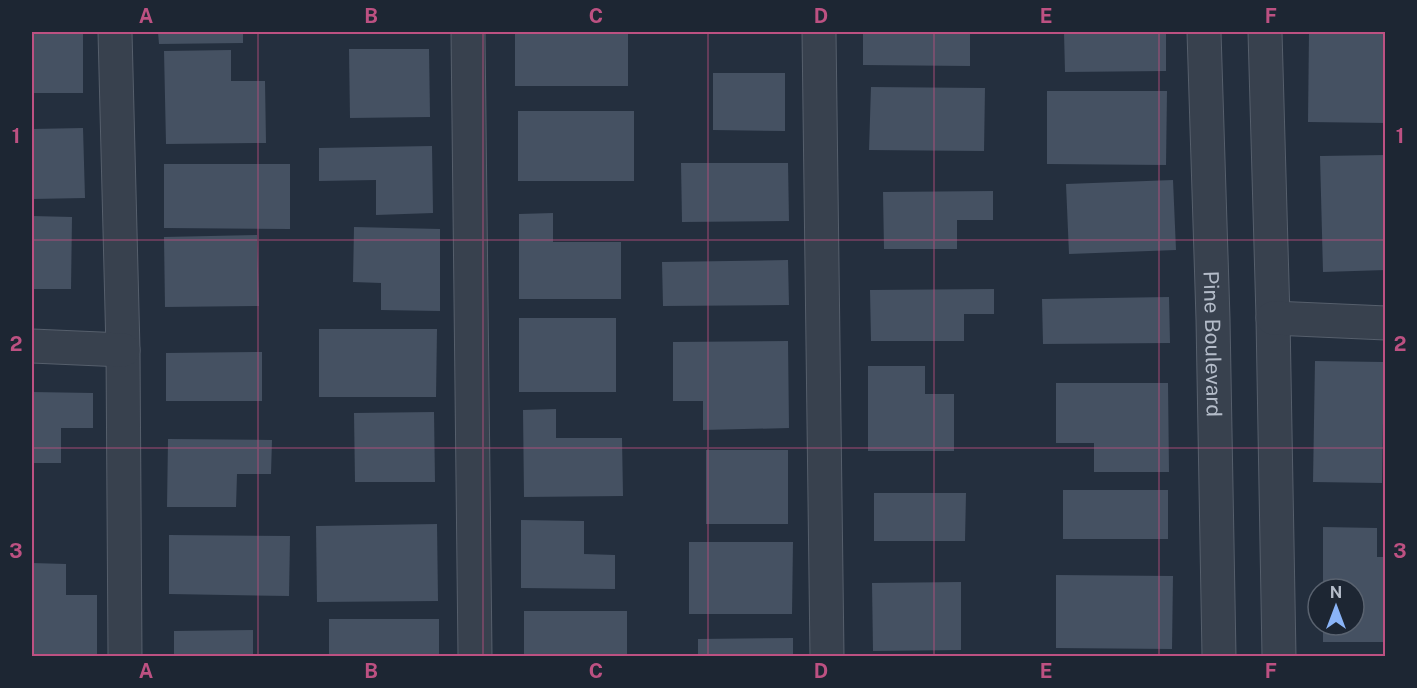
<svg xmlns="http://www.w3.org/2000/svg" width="1417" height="688" viewBox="0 0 1417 688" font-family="'Public Sans',sans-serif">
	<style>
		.building { fill: #455162 }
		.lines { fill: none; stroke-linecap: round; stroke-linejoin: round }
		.street-casing { stroke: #565f6c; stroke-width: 35 }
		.street { stroke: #38414e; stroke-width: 33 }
		.grid { fill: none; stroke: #bd5182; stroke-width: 1.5; stroke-opacity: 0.55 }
		.labels { text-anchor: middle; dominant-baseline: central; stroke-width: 4.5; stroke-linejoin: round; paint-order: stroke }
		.street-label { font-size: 21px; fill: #b4bcc9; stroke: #1d2633 }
		.neatline { fill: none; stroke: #bd5182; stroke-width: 2 }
		.grid-label { font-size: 20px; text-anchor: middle; font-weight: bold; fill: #bd5182 }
	</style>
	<rect width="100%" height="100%" fill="#242f3e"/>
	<!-- building -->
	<g class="building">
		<rect x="32" y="32" width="51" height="61"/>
		<path d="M158,32H243V43L159,44Z"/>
		<rect x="515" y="32" width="113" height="54"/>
		<path d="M863,32H970V66L863,65Z"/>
		<path d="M1064,32H1166V71L1065,72Z"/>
		<path d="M1309,32H1386V123L1308,122Z"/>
		<path d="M349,49H429L430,117L350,118Z"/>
		<path d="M231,50V81H265L266,143L166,144L164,51Z"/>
		<path d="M713,73H785V131L713,130Z"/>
		<path d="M871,87L985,88L984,151L869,150Z"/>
		<path d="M1047,91H1167L1166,165L1047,164Z"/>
		<rect x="518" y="111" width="116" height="70"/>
		<path d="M83,128L85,198L32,199V129Z"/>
		<path d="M432,146L433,213L376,215V180L319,181V148Z"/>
		<path d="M1386,155V270L1323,272L1320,156Z"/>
		<path d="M681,163H788L789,221L682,222Z"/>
		<path d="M164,164H290V229L164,228Z"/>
		<path d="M1173,180L1176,250L1069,254L1066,184Z"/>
		<path d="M993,191V220H957V249H884L883,192Z"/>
		<path d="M553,213V242H621V299H519V214Z"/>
		<path d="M32,216L72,217L71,289H32Z"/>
		<path d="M354,227L440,229V311L381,310V283L353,282Z"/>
		<path d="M257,235L259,306L165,307L164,237Z"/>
		<path d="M788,260L789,305L663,306L662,262Z"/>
		<path d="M994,289V314H964V341H871L870,290Z"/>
		<path d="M1169,297L1170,343L1043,344L1042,299Z"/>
		<rect x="519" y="318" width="97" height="74"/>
		<path d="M319,329H437L436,397H319Z"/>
		<path d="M788,341L789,428L703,430V401H673V342Z"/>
		<path d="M262,352V401H166V353Z"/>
		<path d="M1315,361L1384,362L1382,483L1313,482Z"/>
		<path d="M868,366H925V394H954V451H868Z"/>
		<path d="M1056,383H1168L1169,472H1094V443H1056Z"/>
		<path d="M32,392L93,393V428H61V463H32Z"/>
		<path d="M556,409V438H622L623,496L524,497L523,410Z"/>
		<path d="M434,412L435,482H355L354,413Z"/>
		<path d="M168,439L272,440L271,474H237L236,507H167Z"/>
		<rect x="706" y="450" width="82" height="74"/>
		<rect x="1063" y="490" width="105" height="49"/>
		<path d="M874,493H966L965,541H874Z"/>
		<path d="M521,520L584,521V554L615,555V589L521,588Z"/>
		<path d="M437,524L438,601L317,602L316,526Z"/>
		<path d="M1323,527L1377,528V557H1386V642H1323V625H1354V589H1323Z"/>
		<path d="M169,535L290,536L289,596L169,594Z"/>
		<path d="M689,542H793L792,614H689Z"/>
		<path d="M32,563L66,564V595H97V656H32Z"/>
		<path d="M1056,575L1173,576L1172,649L1056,648Z"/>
		<path d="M961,582V650L873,651L872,583Z"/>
		<rect x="524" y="611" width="103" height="45"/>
		<rect x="329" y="619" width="110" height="37"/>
		<path d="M253,630V656H174V631Z"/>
		<path d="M793,638V656H698V639Z"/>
	</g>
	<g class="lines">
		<!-- street casing -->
		<g class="street-casing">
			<g id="street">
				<path d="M115,32L123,350L125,656"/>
				<path d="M468,32L475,656"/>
				<path d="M819,32L827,656"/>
				<path id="s1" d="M1204,32L1213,319L1219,656"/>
				<path d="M1265,32L1273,318L1279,656"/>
				<path d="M1273,318L1386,323"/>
				<path d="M32,346L123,350"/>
			</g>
		</g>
		<!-- street -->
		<use href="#street" class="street"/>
	</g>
	<!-- grid -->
	<path class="grid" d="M258,32V656M483,32V656M708,32V656M934,32V656M1159,32V656M32,240H1386M32,448H1386"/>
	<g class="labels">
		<!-- street labels -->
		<g class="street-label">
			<text stroke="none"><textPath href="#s1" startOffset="312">Pine Boulevard</textPath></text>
		</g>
	</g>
	<!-- border -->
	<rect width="1417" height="688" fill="none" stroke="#1d2633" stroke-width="66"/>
	<!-- north arrow -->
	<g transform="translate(1336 607)"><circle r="28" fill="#1d2633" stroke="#59626f" stroke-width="1.5"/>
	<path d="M0-4.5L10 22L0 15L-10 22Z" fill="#8ab4f8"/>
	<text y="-9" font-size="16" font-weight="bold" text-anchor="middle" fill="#b4bcc9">N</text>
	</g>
	<rect x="33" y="33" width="1351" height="622" class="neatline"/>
	<g class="grid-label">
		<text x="146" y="23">A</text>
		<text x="371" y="23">B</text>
		<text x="596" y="23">C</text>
		<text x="821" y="23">D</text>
		<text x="1046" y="23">E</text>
		<text x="1271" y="23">F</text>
		<text x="16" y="143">1</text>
		<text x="1400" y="143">1</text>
		<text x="16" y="351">2</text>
		<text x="1400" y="351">2</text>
		<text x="16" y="558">3</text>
		<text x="1400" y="558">3</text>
		<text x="146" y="678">A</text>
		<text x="371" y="678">B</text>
		<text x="596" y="678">C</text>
		<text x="821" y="678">D</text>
		<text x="1046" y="678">E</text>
		<text x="1271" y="678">F</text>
	</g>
</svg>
